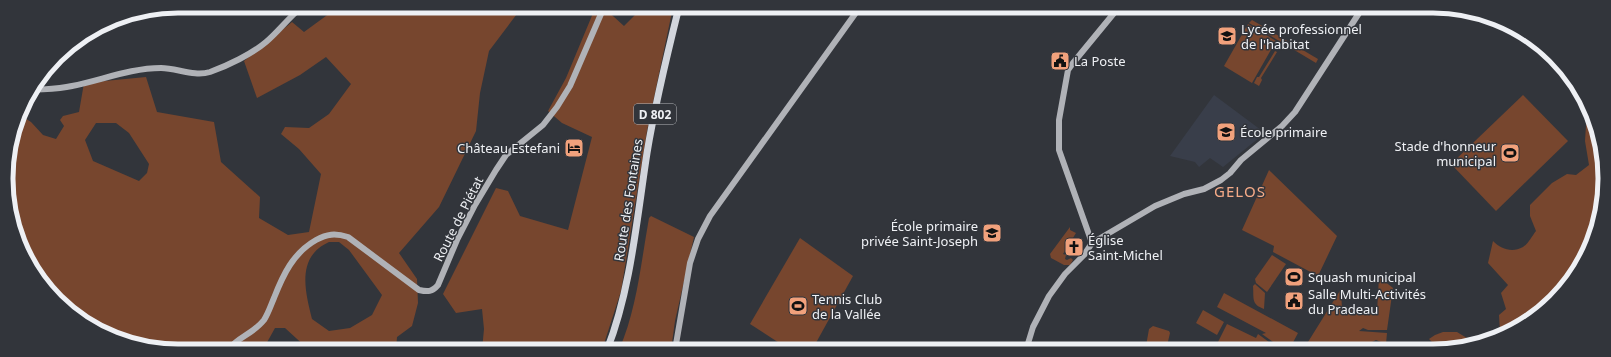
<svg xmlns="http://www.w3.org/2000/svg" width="1611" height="357" viewBox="0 0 1611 357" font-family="'Noto Sans',sans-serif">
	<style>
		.built { fill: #393e4a }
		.green { fill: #77462e; fill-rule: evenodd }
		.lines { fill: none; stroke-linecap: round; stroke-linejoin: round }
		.secondary { stroke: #b0b2b7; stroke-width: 6 }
		.primary { stroke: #d2d5dc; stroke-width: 7 }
		.labels { text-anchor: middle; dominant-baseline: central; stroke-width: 3; stroke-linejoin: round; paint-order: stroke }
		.shield { fill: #32353b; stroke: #b6b8bc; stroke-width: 1 }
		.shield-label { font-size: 12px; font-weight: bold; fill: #eef0f4 }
		.poi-label { font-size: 13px; fill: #eef0f4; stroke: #32353b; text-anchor: start }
		.street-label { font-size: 13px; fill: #eef0f4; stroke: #32353b }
		.quarter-label { font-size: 15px; letter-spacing: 1px; fill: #f6ab88; stroke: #32353b }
		.rim { fill: none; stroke: #eef0f4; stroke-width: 5 }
	</style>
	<rect width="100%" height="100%" fill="#32353b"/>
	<!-- built -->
	<path class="built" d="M1214,95L1265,133L1223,167L1210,158L1199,167L1195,162L1170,156Z"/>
	<!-- green -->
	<g class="green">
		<path d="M331,6H523L489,51L480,93L476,131L439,207L399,253L417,279L418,303L412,326L397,337L396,350L308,349L285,328H275L265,346L268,349H156L92,328L42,284L12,223L6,167L20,115L31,122L43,135L56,139L64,126L60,120L63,116L79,112L84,83L146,77L157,112L214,122L221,162L260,197L259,218L288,235L309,232L321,174L299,149L281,134L285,127L309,128L329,114L351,84L326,57L300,75L257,98L244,61L292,22L304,32L330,13ZM96,123H116L129,133L149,164L147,173L139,181L93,161L85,140ZM329,242H339L349,250L382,295L372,315L350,328L329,331L312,319C305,291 296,257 329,242Z"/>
		<path d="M596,6L603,7L624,26L643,7H673L647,131L621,291L602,350H482L484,329L482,309L456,313L443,294L496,188L508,191L520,216L568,230L592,137L562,123L548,111L566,78Z"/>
		<path d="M1252,20L1318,59L1316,63L1249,23Z"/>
		<path d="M1248,24L1276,41L1252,83L1224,66Z"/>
		<path d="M1275,51L1277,52L1261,78L1262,80L1259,86L1254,83L1257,77H1259Z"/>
		<path d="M1523,95L1568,141L1496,211L1451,164Z"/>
		<path d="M1587,110L1599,134L1603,201L1587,255L1554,301L1509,333L1479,342L1500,332L1499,315L1506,309L1501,293L1508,285L1488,263L1493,241C1501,249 1512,253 1523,247C1528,244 1532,236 1536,231L1530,216V205L1552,183L1567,174L1576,175L1589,165L1585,141Z"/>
		<path d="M1269,170L1337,236L1318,276L1273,252L1274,246L1242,230Z"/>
		<path d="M651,216L694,237L675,321L671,350H619C637,309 641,262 649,218Z"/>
		<path d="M1070,227V230L1076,233L1063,254L1066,255L1065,259L1067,260L1071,258L1073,260L1070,265H1064L1051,258L1050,254Z"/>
		<path d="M800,238L853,276L812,350H790L750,324Z"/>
		<path d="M1272,255L1286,264L1267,292L1256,283L1255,279Z"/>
		<path d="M1379,277L1393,288L1387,330H1368L1363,328L1359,331L1387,333L1386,344L1376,340L1358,349L1352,345L1348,350H1303L1341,289L1342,310L1377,312Z"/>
		<path d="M1255,284L1265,293L1264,309C1251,304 1254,299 1253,286Z"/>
		<path d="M1224,293L1298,333L1289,350H1284L1262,334L1266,333L1217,307Z"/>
		<path d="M1203,310L1224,322L1217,335L1196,323Z"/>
		<path d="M1227,324L1256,338L1258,334L1280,350H1214Z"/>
		<path d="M1153,326L1169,331L1170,333L1166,350H1128L1131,344L1146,346L1149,329Z"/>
		<path d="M1443,332H1457L1475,343L1455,350H1440L1429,339L1435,335Z"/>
	</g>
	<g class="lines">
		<!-- secondary -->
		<g class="secondary">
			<path d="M33,90C46,89 59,89 72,86C102,80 131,68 161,68C177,68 194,77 210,72C227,66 252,54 266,42C279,31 289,17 303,6"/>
			<path d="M1092,243L1059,150V120L1068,70L1073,63L1119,7"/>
			<path d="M229,349C238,337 253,334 264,320C268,314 271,305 274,298C283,275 293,253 316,240C327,234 335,233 348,237L419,290C428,292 432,292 438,285L457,240L475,205L496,170L506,155L543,125L557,107L570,86L604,7"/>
			<path d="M675,350L690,263L698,239L710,216L860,7"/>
			<path d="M1026,350L1033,327L1049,296L1065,274L1084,255L1092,243L1155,206L1184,194L1204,189L1221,180L1230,173L1241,160L1282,126L1295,112L1363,7"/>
		</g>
		<!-- primary -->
		<path class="primary" d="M607,350C631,289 637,217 647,153C655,104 667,55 679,7"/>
	</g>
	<!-- icons -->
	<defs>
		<g id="school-square" transform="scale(1)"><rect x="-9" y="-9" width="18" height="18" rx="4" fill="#f1a17c" stroke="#32353b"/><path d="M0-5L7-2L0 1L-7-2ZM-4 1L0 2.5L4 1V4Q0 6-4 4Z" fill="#111"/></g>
		<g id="civic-square" transform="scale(1)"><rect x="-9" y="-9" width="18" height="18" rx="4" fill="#f1a17c" stroke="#32353b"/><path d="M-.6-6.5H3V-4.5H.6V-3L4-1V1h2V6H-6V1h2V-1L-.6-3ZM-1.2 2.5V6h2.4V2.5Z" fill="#111"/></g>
		<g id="hotel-square" transform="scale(1)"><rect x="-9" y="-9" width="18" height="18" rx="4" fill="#f1a17c" stroke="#32353b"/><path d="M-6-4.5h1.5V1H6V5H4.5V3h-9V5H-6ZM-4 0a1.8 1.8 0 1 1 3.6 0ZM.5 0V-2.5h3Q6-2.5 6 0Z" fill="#111"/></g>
		<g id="stadium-square" transform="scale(1)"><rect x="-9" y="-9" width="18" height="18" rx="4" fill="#f1a17c" stroke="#32353b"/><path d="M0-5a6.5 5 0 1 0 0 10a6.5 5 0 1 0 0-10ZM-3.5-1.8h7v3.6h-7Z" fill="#111"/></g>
		<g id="church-square" transform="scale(1)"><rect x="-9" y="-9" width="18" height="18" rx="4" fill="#f1a17c" stroke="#32353b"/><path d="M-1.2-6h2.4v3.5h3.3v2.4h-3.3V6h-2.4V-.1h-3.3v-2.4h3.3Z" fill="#111"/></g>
	</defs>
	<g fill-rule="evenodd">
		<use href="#school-square" x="1227" y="36"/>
		<use href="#civic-square" x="1060" y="61"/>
		<use href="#school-square" x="1226" y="132"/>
		<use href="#hotel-square" x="574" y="148"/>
		<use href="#stadium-square" x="1510" y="153"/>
		<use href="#school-square" x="992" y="233"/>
		<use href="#church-square" x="1074" y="247"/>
		<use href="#stadium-square" x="1294" y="277"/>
		<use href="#civic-square" x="1294" y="301"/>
		<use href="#stadium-square" x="798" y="306"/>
	</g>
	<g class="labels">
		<!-- shield labels -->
		<rect class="shield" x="634" y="104" width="42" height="20" rx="3"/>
		<g class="shield-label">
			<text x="655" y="114">D 802</text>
		</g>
		<!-- poi labels -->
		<g class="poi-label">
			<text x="1241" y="29">Lycée professionnel<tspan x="1241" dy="15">de l'habitat</tspan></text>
			<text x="1074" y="61">La Poste</text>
			<text x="1240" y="132">École primaire</text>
			<text x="1496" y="146" text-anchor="end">Stade d'honneur<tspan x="1496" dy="15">municipal</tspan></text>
			<text x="560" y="148" text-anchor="end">Château Estefani</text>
			<text x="978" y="226" text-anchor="end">École primaire<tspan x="978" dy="15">privée Saint-Joseph</tspan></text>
			<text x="1088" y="240">Église<tspan x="1088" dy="15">Saint-Michel</tspan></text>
			<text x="1308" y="277">Squash municipal</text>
			<text x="1308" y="294">Salle Multi-Activités<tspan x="1308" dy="15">du Pradeau</tspan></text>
			<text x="812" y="299">Tennis Club<tspan x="812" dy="15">de la Vallée</tspan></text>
		</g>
		<!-- street labels -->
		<g class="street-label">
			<text transform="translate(628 200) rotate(-81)">Route des Fontaines</text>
			<text transform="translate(458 219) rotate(-63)">Route de Piétat</text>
		</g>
		<!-- quarter labels -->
		<g class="quarter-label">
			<text x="1240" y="191">GELOS</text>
		</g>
	</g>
	<!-- crop -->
	<path d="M0 0H1611V357H0ZM178 13H1433A165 165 0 0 1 1598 178V179A165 165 0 0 1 1433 344H178A165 165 0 0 1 13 179V178A165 165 0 0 1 178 13Z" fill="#32353b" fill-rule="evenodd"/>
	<path class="rim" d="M178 13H1433A165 165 0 0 1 1598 178V179A165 165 0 0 1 1433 344H178A165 165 0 0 1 13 179V178A165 165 0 0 1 178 13Z"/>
</svg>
